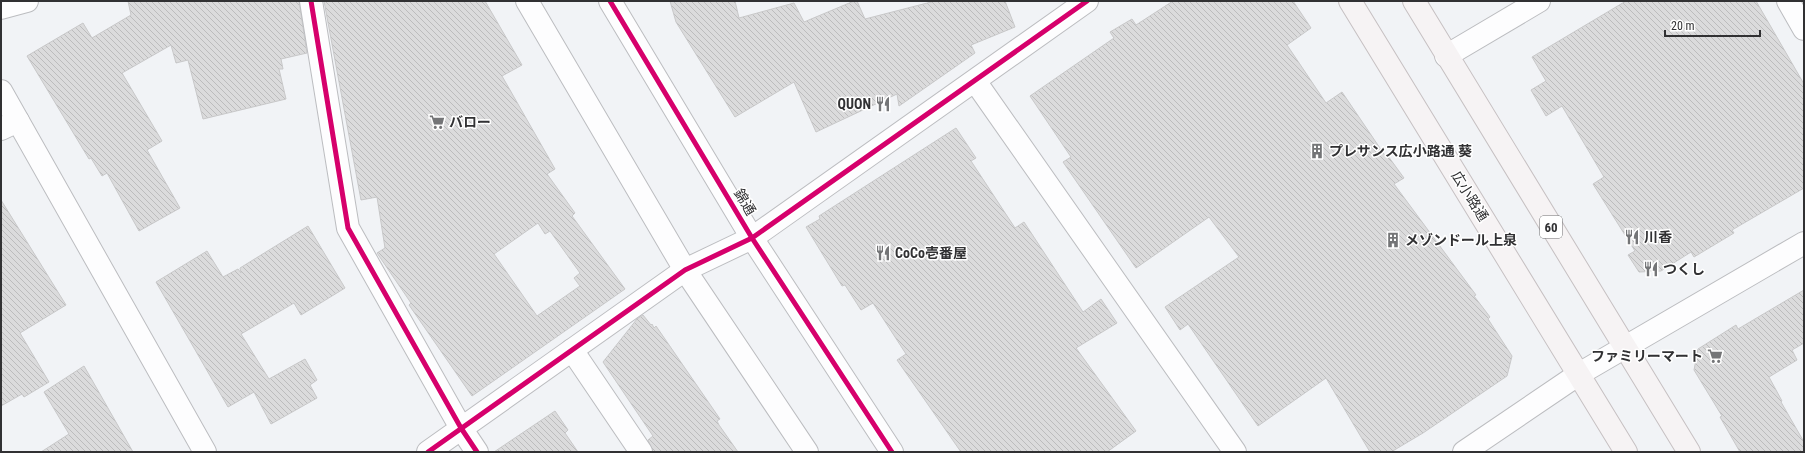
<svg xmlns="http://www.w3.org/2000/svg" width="1805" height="453" viewBox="0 0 1805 453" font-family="'Roboto Condensed','Noto Sans JP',sans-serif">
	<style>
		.building { fill: url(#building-back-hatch); stroke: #c8c8c9; fill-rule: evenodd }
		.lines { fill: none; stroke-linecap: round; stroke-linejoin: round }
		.street-casing { stroke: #bcbdc0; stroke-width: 24 }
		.secondary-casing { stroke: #bcbdc0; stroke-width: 24 }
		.primary-casing { stroke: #c6c0c2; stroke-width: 24 }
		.street { stroke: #fdfdfe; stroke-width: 22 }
		.secondary { stroke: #fdfdfe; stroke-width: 22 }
		.primary { stroke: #f6f3f4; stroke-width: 22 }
		.cycleway-casing { stroke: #fff; stroke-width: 8 }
		.cycleway { stroke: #d6006c; stroke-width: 5 }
		.labels { text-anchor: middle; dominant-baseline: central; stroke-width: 3; stroke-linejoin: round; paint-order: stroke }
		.shield { fill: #fff; stroke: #6f6f70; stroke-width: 1 }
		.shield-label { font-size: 13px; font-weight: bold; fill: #313133 }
		.poi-label { font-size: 14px; font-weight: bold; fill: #313133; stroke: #fff; text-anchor: start }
		.street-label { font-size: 14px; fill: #313133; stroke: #fff }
	</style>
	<defs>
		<pattern id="building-back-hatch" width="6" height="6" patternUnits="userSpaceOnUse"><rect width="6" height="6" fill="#dbdbdc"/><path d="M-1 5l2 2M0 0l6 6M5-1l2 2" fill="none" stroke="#bcbcbd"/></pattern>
	</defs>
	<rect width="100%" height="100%" fill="#f1f3f6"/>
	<!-- building -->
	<g class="building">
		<path d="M128,1H299L307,53L281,59L283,69H279L286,99L203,119L188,60L176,63L171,45L122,73L162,141L147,150L180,208L139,231L107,173L102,176L91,158L89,159L27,56L83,23L92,38L131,15Z"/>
		<path d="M324,1H485L522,65L502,76L555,169L547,174L575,213L572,216L625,289L472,396L409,305L411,303L377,253L385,248L377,197L361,200ZM538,223L545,234L550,231L580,273L574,278L580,286L537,316L494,254Z"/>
		<path d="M670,1H735L739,18L794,3L804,22L854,1H857L865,19L935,1H1005L1015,27L971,45L975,53L899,106L897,94L816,132L794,82L735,117L676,22Z"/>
		<path d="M1173,1H1293L1311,28L1287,45L1326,103L1342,92L1386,157L1388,156L1404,178L1394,184L1476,295L1474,296L1490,317L1488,319L1512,356L1507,376L1423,433L1391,452H1370L1326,378L1258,426L1188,324L1180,330L1165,307L1239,257L1209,217L1136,268L1063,162L1071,157L1030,96L1114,38L1110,32L1132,19L1136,25Z"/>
		<path d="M1626,1H1756L1804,84V188L1732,230L1734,233L1694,257L1691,252L1661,271L1639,272L1628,255L1635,251L1593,184L1604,177L1562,106L1546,116L1531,90L1546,81L1532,57Z"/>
		<path d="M956,128L976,158L971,161L1015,228L1024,222L1083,312L1101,299L1117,323L1076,348L1136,431L1107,452H961L897,360L906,354L873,303L861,310L845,285L842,286L806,227L820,219L819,216Z"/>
		<path d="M1,200L66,305L20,333L49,382L24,397L22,394L1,406Z"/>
		<path d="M308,226L345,288L301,315L294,303L241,334L269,379L305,359L317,380L310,385L317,398L271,424L254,392L228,407L156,282L207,251L223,277L238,269L241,273L240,268Z"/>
		<path d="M1804,290V343L1792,350L1797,360L1769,377L1782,401L1781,402L1804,442V452H1740L1720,417L1722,416L1694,370L1698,349L1736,325L1738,329Z"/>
		<path d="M643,315L651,325L652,324L654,328L656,326L720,419L717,421L719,425L738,452H653L648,440L653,436L603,362L637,319Z"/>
		<path d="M84,366L133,452H41L69,434L44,392Z"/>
		<path d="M555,411L568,430L565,433L578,452H494Z"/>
	</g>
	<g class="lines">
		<!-- street casing -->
		<g class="street-casing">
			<g id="street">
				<path d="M311,1L348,228L461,428L477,452"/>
				<path d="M1788,1L1804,29"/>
				<path d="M1446,56L1539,1"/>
				<path d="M975,81L1235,452"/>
				<path d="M1,129L18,121"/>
				<path d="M572,350L641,452"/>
				<path d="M428,452L685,270L752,238L1087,1"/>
			</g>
		</g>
		<!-- secondary casing -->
		<g class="secondary-casing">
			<g id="secondary">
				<path d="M527,1L685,270L807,452"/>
				<path d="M610,1L752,238L892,452"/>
				<path d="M1,8L27,1"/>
				<path d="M1,91L205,452"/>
				<path d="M1464,452L1579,374L1804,243"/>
			</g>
		</g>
		<!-- primary casing -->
		<g class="primary-casing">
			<g id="primary">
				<path d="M1350,1L1626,452"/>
				<path d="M1414,1L1689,452"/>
			</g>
		</g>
		<!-- street -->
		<use href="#street" class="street"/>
		<!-- secondary -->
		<use href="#secondary" class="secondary"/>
		<!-- primary -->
		<use href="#primary" class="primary"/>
		<!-- cycleway casing -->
		<g class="cycleway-casing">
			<g id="cycleway">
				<path d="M311,1L348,228L461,428L477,452"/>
				<path d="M610,1L752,238L892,452"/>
				<path d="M428,452L685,270L752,238L1087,1"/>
			</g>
		</g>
		<!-- cycleway -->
		<use href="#cycleway" class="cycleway"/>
	</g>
	<!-- icons -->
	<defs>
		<g id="restaurant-bare" transform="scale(1.2)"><path d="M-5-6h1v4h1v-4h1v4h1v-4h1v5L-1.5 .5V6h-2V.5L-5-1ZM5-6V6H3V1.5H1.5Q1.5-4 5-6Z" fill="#747577" stroke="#fff" stroke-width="2.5" paint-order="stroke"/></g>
		<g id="supermarket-bare" transform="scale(1.2)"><path d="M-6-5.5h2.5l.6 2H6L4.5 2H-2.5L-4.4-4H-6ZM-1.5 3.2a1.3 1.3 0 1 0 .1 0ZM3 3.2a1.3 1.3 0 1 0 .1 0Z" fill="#747577" stroke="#fff" stroke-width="2.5" paint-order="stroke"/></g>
		<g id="building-bare" transform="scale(1.2)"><path d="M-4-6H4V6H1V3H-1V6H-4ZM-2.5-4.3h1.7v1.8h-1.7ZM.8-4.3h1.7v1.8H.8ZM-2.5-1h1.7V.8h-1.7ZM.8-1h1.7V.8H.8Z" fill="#747577" stroke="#fff" stroke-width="2.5" paint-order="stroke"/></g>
	</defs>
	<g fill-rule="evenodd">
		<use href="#restaurant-bare" x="883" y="104"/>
		<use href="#supermarket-bare" x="437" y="122"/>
		<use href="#building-bare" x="1317" y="151"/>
		<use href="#restaurant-bare" x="1632" y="237"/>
		<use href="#building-bare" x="1393" y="240"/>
		<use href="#restaurant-bare" x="883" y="253"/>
		<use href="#restaurant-bare" x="1651" y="269"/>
		<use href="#supermarket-bare" x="1715" y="356"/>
	</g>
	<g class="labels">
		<!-- shield labels -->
		<rect class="shield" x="1540" y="216" width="22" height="22" rx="3"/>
		<g class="shield-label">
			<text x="1551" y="227">60</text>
		</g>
		<!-- poi labels -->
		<g class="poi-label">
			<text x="871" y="104" text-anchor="end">QUON</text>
			<text x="449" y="122">バロー</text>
			<text x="1329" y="151">プレサンス広小路通 葵</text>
			<text x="1644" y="237">川香</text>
			<text x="1405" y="240">メゾンドール上泉</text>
			<text x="895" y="253">CoCo壱番屋</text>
			<text x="1663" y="269">つくし</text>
			<text x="1703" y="356" text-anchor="end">ファミリーマート</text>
		</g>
		<!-- street labels -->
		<g class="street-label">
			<text transform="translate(1470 196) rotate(58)">広小路通</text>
			<text transform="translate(745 202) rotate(59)">錦通</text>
		</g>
	</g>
	<!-- border -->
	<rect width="1805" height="453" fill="none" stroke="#313133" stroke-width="4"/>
	<!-- scale -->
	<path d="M1665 30v6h95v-6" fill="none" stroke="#313133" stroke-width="2"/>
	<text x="1671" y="30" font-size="12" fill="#313133" stroke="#ffffff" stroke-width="3" paint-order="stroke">20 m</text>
</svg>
